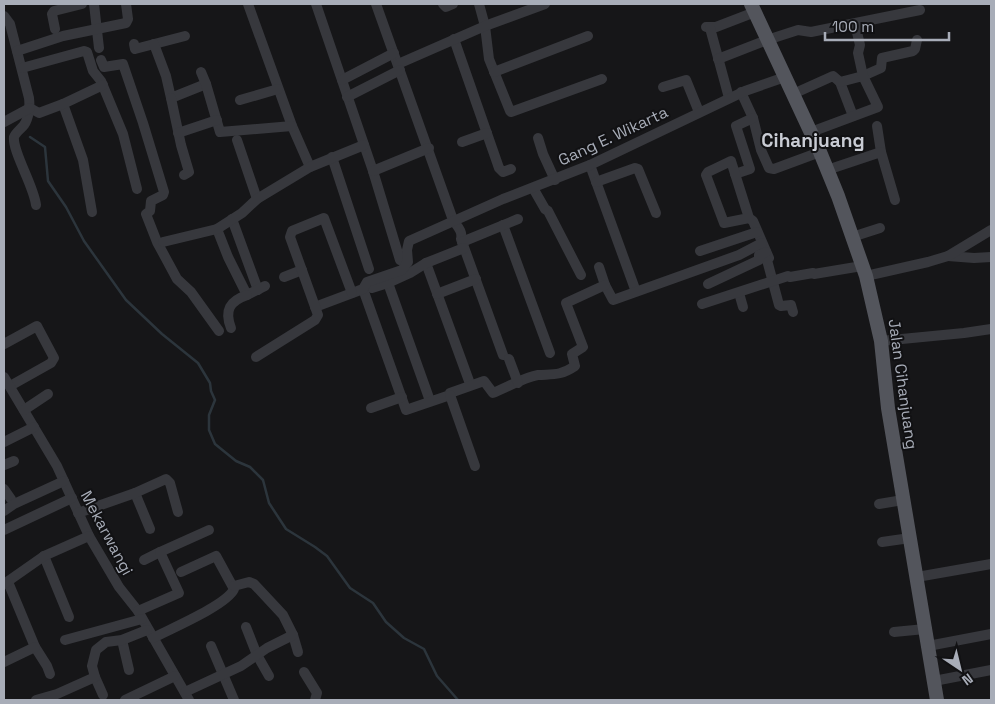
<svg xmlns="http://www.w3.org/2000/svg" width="995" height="704" viewBox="0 0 995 704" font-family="'Space Grotesk',sans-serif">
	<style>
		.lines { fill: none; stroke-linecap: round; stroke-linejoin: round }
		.stream { stroke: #2c353c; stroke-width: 2.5 }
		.minor { stroke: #37383d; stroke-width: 10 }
		.major { stroke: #53555c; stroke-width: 14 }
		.labels { text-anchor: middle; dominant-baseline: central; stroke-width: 4; stroke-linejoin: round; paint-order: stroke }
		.street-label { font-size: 16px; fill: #a8adb8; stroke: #111113 }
		.quarter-label { font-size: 19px; font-weight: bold; fill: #c9ccd4; stroke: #111113 }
	</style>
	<rect width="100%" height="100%" fill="#161618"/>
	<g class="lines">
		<!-- stream -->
		<path class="stream" d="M30,137L45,147L48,181L66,207L84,241L126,300L162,334L198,363L210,383L211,391L215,400L209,415V430L215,444L236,461L250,467L263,480L269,503L286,529L315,547L327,556L350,588L373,603L386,622L404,638L424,649L437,676L458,700"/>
		<!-- minor -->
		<g class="minor">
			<path d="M94,4L99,48"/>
			<path d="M248,4L292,126L310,167"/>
			<path d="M316,4L373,171L400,260"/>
			<path d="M376,4L453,220C457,226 463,231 461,239L503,355"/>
			<path d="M443,4L446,7L453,4"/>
			<path d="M479,4L485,26L489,59L510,111L511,112L602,79"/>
			<path d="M4,16L10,24L29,98C30,106 29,118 24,125C21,129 16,132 14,137C12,151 34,186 36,205"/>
			<path d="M706,27H716L755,12"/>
			<path d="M710,28L729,98"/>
			<path d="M55,29L52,14L54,11L82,4"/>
			<path d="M454,39L499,168L503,172L511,169"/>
			<path d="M134,44L135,49L185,36"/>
			<path d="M154,44L166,76L171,98L206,84"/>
			<path d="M17,51L63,36L126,23L128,19L126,4"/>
			<path d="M718,59L767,40L798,30L811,32L920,10"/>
			<path d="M101,60L104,67L123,64L143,123L164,192L163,195L151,201L150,211L146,214L157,242L177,279L191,292L219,331"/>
			<path d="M398,64L485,26L545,4"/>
			<path d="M22,68L84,51L87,52L93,71L101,81L123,134L137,189"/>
			<path d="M201,72L206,84L220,132L292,126"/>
			<path d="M494,72L588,36"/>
			<path d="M342,80L394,53"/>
			<path d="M840,82L853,116"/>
			<path d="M663,87L686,80L699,112"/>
			<path d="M741,92L753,118L761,150L769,168L774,169L820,152"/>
			<path d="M793,94L833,76L840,82L863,76L881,68L882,58L913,51L915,49L917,40"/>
			<path d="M347,97L400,70"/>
			<path d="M171,98L181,145L189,172L184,175"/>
			<path d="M240,100L278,89"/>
			<path d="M63,104L83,160L92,212"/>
			<path d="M30,108L39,113L63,104L103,85"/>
			<path d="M4,122L30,108"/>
			<path d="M877,126L881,152"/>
			<path d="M811,132L878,107L863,76L858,53L860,45L855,24"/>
			<path d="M178,133L217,120"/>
			<path d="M538,138L543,154L555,180"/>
			<path d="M237,140L257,199"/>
			<path d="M462,142L487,133"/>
			<path d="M332,157L369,269"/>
			<path d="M590,165L635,289"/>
			<path d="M827,170L881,152L895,200"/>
			<path d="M373,171L429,148"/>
			<path d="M735,174L750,169L736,126L753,118"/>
			<path d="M596,182L635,168L638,169L656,213"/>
			<path d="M533,188L545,209L548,211L581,275"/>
			<path d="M749,218L724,223L706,175L708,172L731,161L749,218L753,221L769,258L767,260L779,305L781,306L791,305L793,312"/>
			<path d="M232,219L258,290"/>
			<path d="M503,225L550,353"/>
			<path d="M217,229L228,257L247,295L265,286"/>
			<path d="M852,237L880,228"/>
			<path d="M163,242L217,229L242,213L257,199L310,167L364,145"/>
			<path d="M462,242L518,219"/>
			<path d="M700,251L757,232"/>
			<path d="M948,256L974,258L991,257"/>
			<path d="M426,263L469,381"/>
			<path d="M599,267L605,285L613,300L616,299L739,255L762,243"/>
			<path d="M866,276L928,262L948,256L991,230"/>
			<path d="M284,277L302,270"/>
			<path d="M388,283L429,398"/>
			<path d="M708,284L759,260V255L766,252"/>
			<path d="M372,288L388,283L410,273L426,263L464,248"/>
			<path d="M363,289L406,410L450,395V393L484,381L493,393C505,388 525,377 538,375C553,374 560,376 575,366L572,354L583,347L566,303L605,285"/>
			<path d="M739,293L743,307"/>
			<path d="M437,294L476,279"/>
			<path d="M702,304L788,276L790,277L813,273L814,274L862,266"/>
			<path d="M315,307L363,289L367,282L402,270L408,262L407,250L409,241L503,199L590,165L745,91L785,77"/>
			<path d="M231,328C224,310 230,301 247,295"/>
			<path d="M881,341L964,333L991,329"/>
			<path d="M4,344L37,326L54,358L51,363L10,386"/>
			<path d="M256,357L315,320L318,315L290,237L292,231L324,218L352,293"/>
			<path d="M509,359L518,383"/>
			<path d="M4,377L57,466L89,536L119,587L138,611L189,700"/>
			<path d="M450,395L475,466"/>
			<path d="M371,408L402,397"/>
			<path d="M24,410L48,394"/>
			<path d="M4,442L34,427"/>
			<path d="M4,465L14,461"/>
			<path d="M4,489L11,499"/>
			<path d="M135,493L150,529"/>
			<path d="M879,504L903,500"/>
			<path d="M4,511L14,504L64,481"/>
			<path d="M78,513L135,493L166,479L170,483L178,512"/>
			<path d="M4,530L72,498"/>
			<path d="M882,542L910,538"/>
			<path d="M44,556L69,617"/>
			<path d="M144,560L160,552"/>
			<path d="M917,577L991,564"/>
			<path d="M8,582L35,647L47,666L50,674"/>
			<path d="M4,584L44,556L89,536"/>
			<path d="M138,611L179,593L160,552L209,530"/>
			<path d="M246,627L257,655L269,676"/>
			<path d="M894,632L925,629"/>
			<path d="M293,635L298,652"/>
			<path d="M153,638C170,629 227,605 234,589L216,556L181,572"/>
			<path d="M65,640L142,619"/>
			<path d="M122,640L129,670"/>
			<path d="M211,646L234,700"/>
			<path d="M928,646L991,634"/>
			<path d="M4,662L35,647"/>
			<path d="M304,672L317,693L315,700"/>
			<path d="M95,677L103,695"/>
			<path d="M934,681L991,670"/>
			<path d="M185,692L241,666L267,648L293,635L283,615L254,584L249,582L234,586"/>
			<path d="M36,700L57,694L95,677L92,666L96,650L106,642L122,640L147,630"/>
			<path d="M125,700L175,676"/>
		</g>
		<!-- major -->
		<path class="major" d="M751,4L820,152L838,196L866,276L881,341L888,408L937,700"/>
	</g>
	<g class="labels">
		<!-- street labels -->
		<g class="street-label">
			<text transform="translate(613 136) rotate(-25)">Gang E. Wikarta</text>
			<text transform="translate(903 384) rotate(82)">Jalan Cihanjuang</text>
			<text transform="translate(107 533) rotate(62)">Mekarwangi</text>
		</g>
		<!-- quarter labels -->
		<g class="quarter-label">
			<text x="813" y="140">Cihanjuang</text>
		</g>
	</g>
	<!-- border -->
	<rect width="995" height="704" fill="none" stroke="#a8adb8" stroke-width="10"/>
	<!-- north arrow -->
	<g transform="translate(960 669) rotate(145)" stroke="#111113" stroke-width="4" paint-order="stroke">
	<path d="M0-4L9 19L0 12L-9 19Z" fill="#a8adb8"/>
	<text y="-8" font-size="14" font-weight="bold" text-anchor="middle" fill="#a8adb8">N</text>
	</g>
	<!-- scale -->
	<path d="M825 32v8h124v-8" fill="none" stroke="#a8adb8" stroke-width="2.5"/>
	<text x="832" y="32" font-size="15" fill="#a8adb8" stroke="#111113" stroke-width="4" paint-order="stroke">100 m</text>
</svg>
